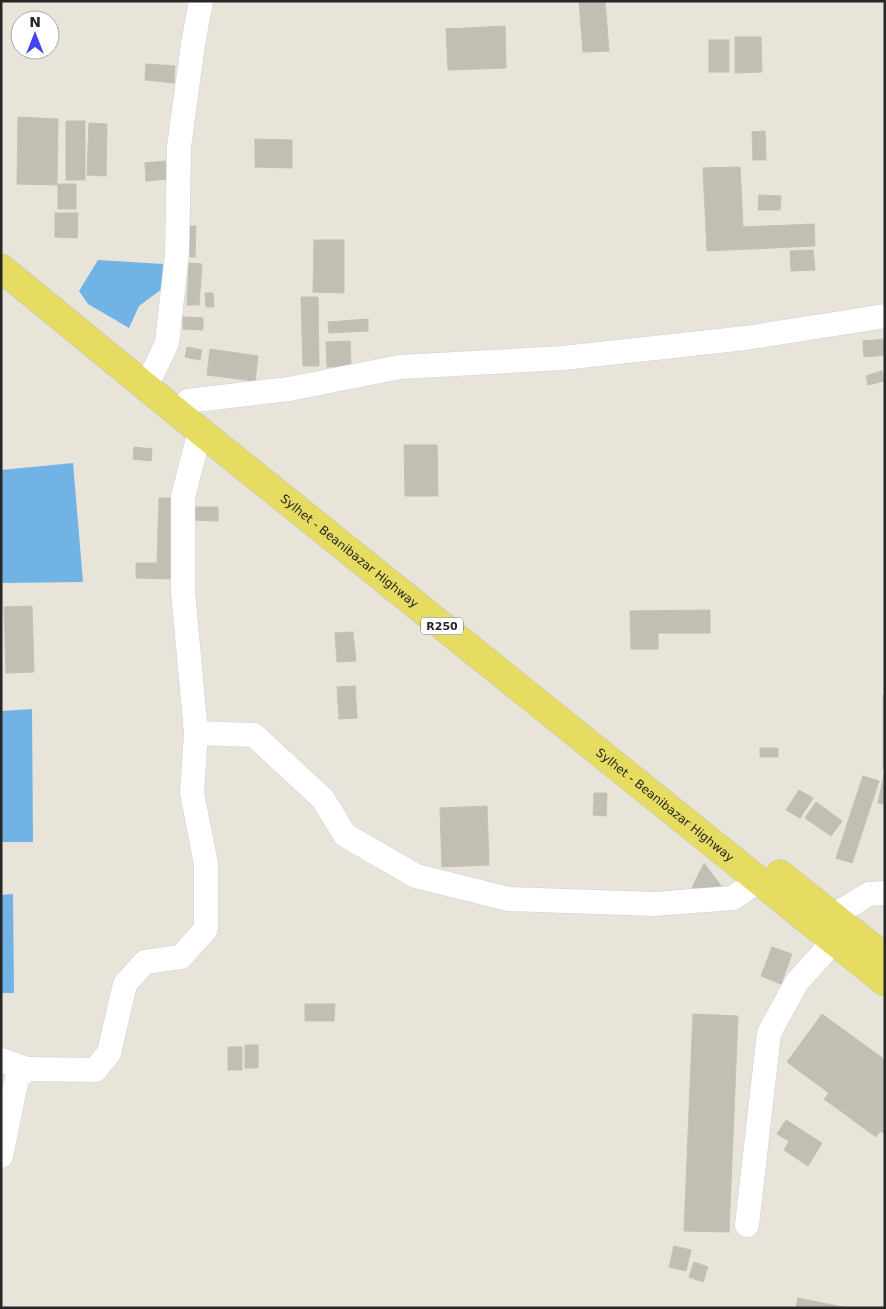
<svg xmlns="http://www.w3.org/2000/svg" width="886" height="1309" viewBox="0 0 886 1309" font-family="'DejaVu Sans',sans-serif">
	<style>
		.water { fill: #72b3e5 }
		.building { fill: #c1beb4; stroke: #c3c0b3 }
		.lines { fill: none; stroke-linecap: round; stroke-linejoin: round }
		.minor-casing { stroke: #cecfdf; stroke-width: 25 }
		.major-casing { stroke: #c3c3c3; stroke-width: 29 }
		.minor { stroke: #fff; stroke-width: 24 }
		.major { stroke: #e5dc61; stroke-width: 28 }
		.labels { text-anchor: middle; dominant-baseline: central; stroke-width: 4; stroke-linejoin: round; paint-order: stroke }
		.shield { fill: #fff; stroke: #686868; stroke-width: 1 }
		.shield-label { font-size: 11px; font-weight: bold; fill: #272727 }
		.street-label { font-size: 12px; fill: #272727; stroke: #fff }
	</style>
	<rect width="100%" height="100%" fill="#e8e4d9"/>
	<!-- water -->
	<g class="water">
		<path d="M98,260L163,264L166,286L139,306L129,328L88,304L79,291Z"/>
		<path d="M73,463L83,582L1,583V470Z"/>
		<path d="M32,709L33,842H1V711Z"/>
		<path d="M13,894L14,993H1V895Z"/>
	</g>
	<!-- building -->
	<g class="building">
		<path d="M579,1H605L609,51L583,52Z"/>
		<path d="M505,26L506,68L448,70L446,29Z"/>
		<path d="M735,37H761L762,72L735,73Z"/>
		<rect x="709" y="40" width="20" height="32"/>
		<path d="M146,64L175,66L174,83L145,80Z"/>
		<path d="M18,117L58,119L57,185L17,184Z"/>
		<rect x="66" y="121" width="19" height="59"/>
		<path d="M89,123L107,124L106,176L87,175Z"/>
		<path d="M765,131L766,160H753L752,132Z"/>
		<path d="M255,139L292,140V168L255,167Z"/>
		<path d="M165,161L167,179L146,181L145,163Z"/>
		<path d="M740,167L743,227L814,224L815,246L707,251L703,168Z"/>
		<rect x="58" y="184" width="18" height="25"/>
		<path d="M759,195L781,196L780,210H758Z"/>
		<path d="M55,213H78L77,238L55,237Z"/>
		<path d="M188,226H196L195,257H188Z"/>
		<path d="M314,240H344V293L313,292Z"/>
		<path d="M813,250L815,270L791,271L790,251Z"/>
		<path d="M189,263L202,264L199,305H187Z"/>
		<path d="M205,293H213L214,307H206Z"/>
		<path d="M301,297H318L319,366H303Z"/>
		<path d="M183,317L203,318V330L183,329Z"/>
		<path d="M368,319V331L329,333L328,322Z"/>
		<path d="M885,339V355L864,357L863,341Z"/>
		<path d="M350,341L351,366L327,367L326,342Z"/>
		<path d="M187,347L202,350L200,360L185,357Z"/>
		<path d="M210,349L258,356L255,381L207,375Z"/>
		<path d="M882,371L884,381L868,385L866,376Z"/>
		<path d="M404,445H437L438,496H405Z"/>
		<path d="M134,447L152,449L151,461L133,459Z"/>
		<path d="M159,498H178L175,579L136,578V563H157Z"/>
		<path d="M190,507H218V521L189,520Z"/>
		<path d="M32,606L34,672L6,673L4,607Z"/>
		<path d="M710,610V633H658V649H631L630,611Z"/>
		<path d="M353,632L356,661L337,662L335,633Z"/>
		<path d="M355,686L357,718L339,719L337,687Z"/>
		<rect x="883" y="695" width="2" height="74"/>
		<rect x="760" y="748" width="18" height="9"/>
		<path d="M885,771V804L878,803Z"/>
		<path d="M863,776L879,781L852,863L836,858Z"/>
		<path d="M799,790L813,798L800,818L786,810Z"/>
		<path d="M594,793H607L606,816L593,815Z"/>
		<path d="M816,802L842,821L831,836L805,818Z"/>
		<path d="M487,806L489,865L442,867L440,808Z"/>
		<path d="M704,863L722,887L692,888Z"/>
		<path d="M772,947L792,954L781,984L761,976Z"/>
		<path d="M305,1004H335L334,1021H305Z"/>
		<path d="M693,1014L738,1016L729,1232L684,1231Z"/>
		<path d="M822,1014L885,1060V1134L880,1131L876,1137L824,1099L829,1093L787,1062Z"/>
		<rect x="245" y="1045" width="13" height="23"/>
		<rect x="228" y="1047" width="14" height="23"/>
		<path d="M786,1120L822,1143L808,1166L784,1150L789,1141L777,1134Z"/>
		<path d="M674,1246L691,1250L686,1271L669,1267Z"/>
		<path d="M694,1262L708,1267L703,1282L689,1277Z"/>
		<path d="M798,1298L847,1308H796Z"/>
	</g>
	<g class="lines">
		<!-- minor casing -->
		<g class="minor-casing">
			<g id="minor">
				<path d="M152,374L167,343L177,254L179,147L193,44L201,1"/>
				<path d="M188,401L289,389L400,367L563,358L746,338L885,316"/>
				<path d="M196,733L254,735L323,799L345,835L416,876L509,899L654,904L733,898L758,881"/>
				<path d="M833,916L869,894L885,893"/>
				<path d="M1,1060L27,1069"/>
				<path d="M1,1156L17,1078L27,1069L95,1070L109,1053L125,984L145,962L181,957L206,929V864L192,793L196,733L183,591V497L200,431"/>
				<path d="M747,1225L769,1033L797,982L834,941"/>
			</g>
		</g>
		<!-- major casing -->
		<g class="major-casing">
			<g id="major">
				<path id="s1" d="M1,268L200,431L885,982"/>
				<path d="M780,874L883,956"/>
			</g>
		</g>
		<!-- minor -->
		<use href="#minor" class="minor"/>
		<!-- major -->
		<use href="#major" class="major"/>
	</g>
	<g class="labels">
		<!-- shield labels -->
		<rect class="shield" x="421" y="617.5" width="42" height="17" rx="4"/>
		<g class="shield-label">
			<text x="442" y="626">R250</text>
		</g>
		<!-- street labels -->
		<g class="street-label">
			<text stroke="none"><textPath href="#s1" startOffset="449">Sylhet - Beanibazar Highway</textPath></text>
			<text stroke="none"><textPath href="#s1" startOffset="854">Sylhet - Beanibazar Highway</textPath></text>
		</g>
	</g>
	<!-- border -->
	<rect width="886" height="1309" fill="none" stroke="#272727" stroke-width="5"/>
	<!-- north arrow -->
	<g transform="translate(35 35)"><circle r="24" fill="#ffffff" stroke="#a9a9a9"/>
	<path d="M0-4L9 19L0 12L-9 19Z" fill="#4246ec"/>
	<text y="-8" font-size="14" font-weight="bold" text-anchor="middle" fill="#272727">N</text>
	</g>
</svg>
